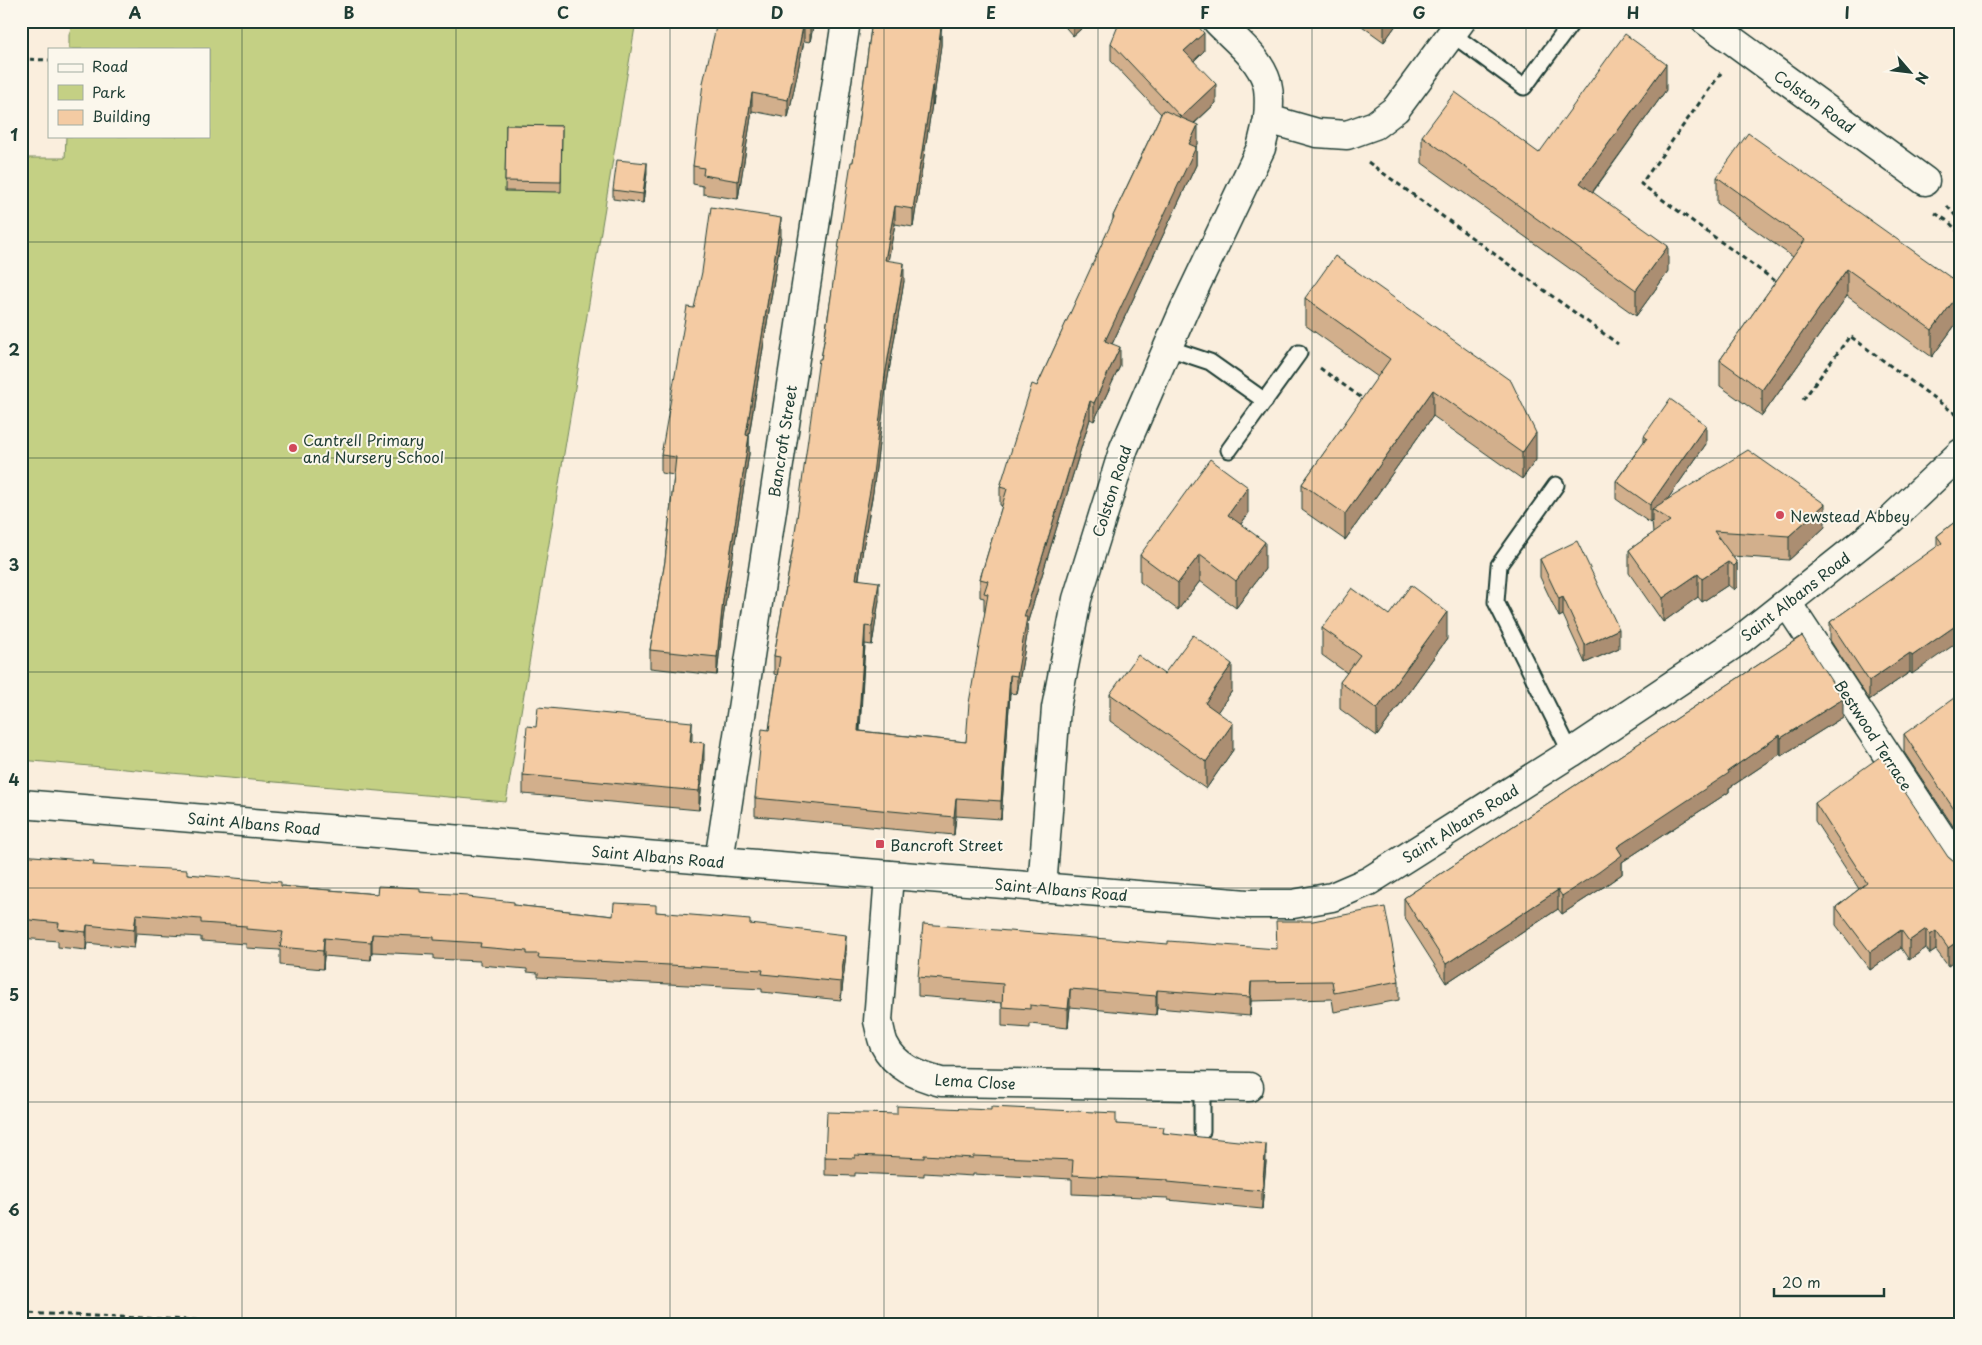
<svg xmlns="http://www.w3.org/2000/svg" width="1982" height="1345" viewBox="0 0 1982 1345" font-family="'Playpen Sans',sans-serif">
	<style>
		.green { fill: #c4d084; stroke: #72865c }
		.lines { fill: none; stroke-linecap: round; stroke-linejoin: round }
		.service-casing { stroke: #1f3d34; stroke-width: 19 }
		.minor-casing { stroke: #1f3d34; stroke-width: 31 }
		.tertiary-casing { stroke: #1f3d34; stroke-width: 31 }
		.path { stroke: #1f3d34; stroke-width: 3; stroke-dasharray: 5 4; stroke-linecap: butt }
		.service { stroke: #fbf7ec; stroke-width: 15 }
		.minor { stroke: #fbf7ec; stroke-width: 28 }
		.tertiary { stroke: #fbf7ec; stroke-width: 28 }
		.wall { fill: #d2af8c; stroke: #1f3d34 }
		.shaded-wall { fill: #ab8e72; stroke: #1f3d34 }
		.building { fill: #f4cba3; stroke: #1f3d34 }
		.grid { fill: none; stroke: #1f3d34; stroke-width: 1; stroke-opacity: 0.55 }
		.poi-dot { fill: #d1495b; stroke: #fbf7ec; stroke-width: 2 }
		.labels { text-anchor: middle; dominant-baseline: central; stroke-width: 4; stroke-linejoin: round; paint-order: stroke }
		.street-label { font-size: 15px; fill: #1f3d34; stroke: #fbf7ec }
		.poi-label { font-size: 15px; fill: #1f3d34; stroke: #fbf7ec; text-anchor: start }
		.neatline { fill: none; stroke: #1f3d34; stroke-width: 2 }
		.grid-label { font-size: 16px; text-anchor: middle; font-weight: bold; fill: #1f3d34 }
	</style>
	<rect width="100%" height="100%" fill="#faeedd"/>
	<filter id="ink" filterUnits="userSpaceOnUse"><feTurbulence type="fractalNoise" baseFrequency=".02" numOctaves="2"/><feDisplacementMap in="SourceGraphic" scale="10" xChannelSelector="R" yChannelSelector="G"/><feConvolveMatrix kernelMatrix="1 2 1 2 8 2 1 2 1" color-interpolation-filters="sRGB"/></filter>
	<g filter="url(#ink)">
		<!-- green -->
		<path class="green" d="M74,21H636L506,802L21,760V158H65L66,136H209V49H69V34Z"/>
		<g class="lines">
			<!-- service casing -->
			<g class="service-casing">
				<g id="service">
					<path d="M1452,34L1524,87L1573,21"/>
					<path d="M1168,348L1210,362L1265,401"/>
					<path d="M1229,450L1299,353"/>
					<path d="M1556,485L1499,565L1496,602L1571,753"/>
					<path d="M1202,1087V1131"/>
				</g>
			</g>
			<!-- minor casing -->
			<g class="minor-casing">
				<g id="minor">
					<path d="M1217,21C1234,39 1260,58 1267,83C1270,95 1269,107 1268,119L1317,133L1347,135L1375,125L1396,109L1461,21"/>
					<path d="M1706,21L1925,181"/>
					<path d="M1787,603L1961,867"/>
					<path d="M719,861L846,21"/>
					<path d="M889,875L878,1021C880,1028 881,1037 884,1044C895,1067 918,1076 941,1082L1249,1087"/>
					<path d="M1042,888L1056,708L1077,599L1124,448L1184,310L1261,148L1268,119"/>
				</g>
			</g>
			<!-- tertiary casing -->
			<g class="tertiary-casing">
				<path id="tertiary" d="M21,804L1247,904H1293L1332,897L1369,881L1571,753L1740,640L1887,523L1961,453"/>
			</g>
			<!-- path -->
			<g class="path">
				<path d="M21,59L49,60"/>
				<path d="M1721,73L1641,184L1778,283"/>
				<path d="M1368,162L1618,344"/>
				<path d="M1947,206L1961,222"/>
				<path d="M1935,213L1949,222L1961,235"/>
				<path d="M1320,368L1366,401"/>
				<path d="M1803,400L1850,336L1961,418"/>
				<path d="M21,1313L288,1324"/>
			</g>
			<!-- service -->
			<use href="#service" class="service"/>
			<!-- minor -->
			<use href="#minor" class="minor"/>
			<!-- tertiary -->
			<use href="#tertiary" class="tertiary"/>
		</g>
		<!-- wall -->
		<g class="wall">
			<path d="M729,21H814L810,42L804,41L788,118L752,111L738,199L703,194V186L693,184V166L728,29Z"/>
			<path d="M872,21H943L941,31V45L933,105L932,104L913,227L895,224L888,260L904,281L885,395L873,492L863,548L859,579L879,600L872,645L865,644L860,731L966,742L985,612L984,611V598L980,597V579L1002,506L1000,505V487L1037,386L1113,221V216L1161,114L1111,61V43L1204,51L1194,61L1216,103L1194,124L1198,144L1196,147V165L1112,344L1120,366L1094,421L1090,419L1027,624V635L1017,694L1010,693L1001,819L956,816L954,835L755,816V798L769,730L777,675L774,674V656L793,547L821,359L853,162Z"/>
			<path d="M1060,21H1090L1073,36Z"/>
			<path d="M1355,21H1399L1384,42Z"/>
			<path d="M1666,90L1593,192L1668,272L1636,316L1422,163V136L1539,153Z"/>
			<path d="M506,125L562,126L561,192L505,191Z"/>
			<path d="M647,173L643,203L613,199V190Z"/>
			<path d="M1717,177L1961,285V317L1932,357L1847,296L1762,416L1720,386V360L1793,257L1717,203Z"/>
			<path d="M781,236L749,436V454L723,618L717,675L650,668V650L665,561L674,475L661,473V455L694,308Z"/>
			<path d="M1305,298L1536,460L1522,479L1433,416L1345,540L1302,510V484L1378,377L1305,325Z"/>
			<path d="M1644,436L1706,444L1667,500L1825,527L1789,560L1732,556L1737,563V587L1734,590L1728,585L1702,602L1698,597L1663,622L1629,573V550L1653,533L1652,521L1650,523L1616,499V481L1644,441Z"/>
			<path d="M1248,514L1241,524L1265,569L1236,608L1200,581L1178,610L1140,582V555Z"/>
			<path d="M1961,517L1912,674L1910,672L1869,700L1830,640V622L1937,547V536Z"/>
			<path d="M1540,559L1619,648L1585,663L1563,615L1559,617L1540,577Z"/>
			<path d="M1389,615L1447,639L1377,736L1340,709V682L1347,673L1322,655V628Z"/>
			<path d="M1802,636L1843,717L1781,756L1780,754L1729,788V792L1622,862V874L1599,890L1562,914L1558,909L1446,983L1404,917V898Z"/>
			<path d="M1164,674L1232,691L1217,712L1233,750L1206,789L1110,721V694Z"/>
			<path d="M1961,707V838L1904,752V734Z"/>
			<path d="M692,741L704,761L699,810L523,794V775Z"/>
			<path d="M1815,803L1948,857L1954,862L1961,864V957L1948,966L1936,950L1930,954L1926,948L1909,960L1901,948L1870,970L1836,925V907L1859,889L1815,821Z"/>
			<path d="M21,855L94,865L187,874L281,886L377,894L420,892L468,897L514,905L613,916L656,912L750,924L846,953L841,1000L762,992V989L538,977V973L527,972V969L480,965V961L434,959V955L372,952L371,960L324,956L323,969L280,965V950L246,948V944L201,941V937L136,933L134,948L87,943L86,950L58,947V941L21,938Z"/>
			<path d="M918,977L1399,981V1000L1334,1012L1332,999L1251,1001L1250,1016L1157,1008L1156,1015L1070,1007L1068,1028L1030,1024V1028L1002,1026V1003L918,996Z"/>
			<path d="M1116,1124L1164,1133L1266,1162L1262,1209L1168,1200V1198L1072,1194V1179L973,1174V1176L924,1173V1176L855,1173V1176L825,1175V1157Z"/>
		</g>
		<!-- shaded-wall -->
		<g class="shaded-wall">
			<path d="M810,21H814L810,42Z"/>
			<path d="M940,21H943L941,31V45L933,105V86Z"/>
			<path d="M1073,21H1090L1073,36Z"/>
			<path d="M1384,21H1399L1384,42Z"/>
			<path d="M804,22V41L788,118V100Z"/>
			<path d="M1204,33V51L1184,70V51Z"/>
			<path d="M1666,64V90L1580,209V183Z"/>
			<path d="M1216,84V103L1181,135V117Z"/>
			<path d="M932,86V104L913,227V209Z"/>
			<path d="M752,93V111L738,199V181Z"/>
			<path d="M1198,125V144L1196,147V165L1105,359V341L1189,144Z"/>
			<path d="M647,163V173L643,203V194Z"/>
			<path d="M895,206V224L885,278V260Z"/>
			<path d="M781,218V236L746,453V435Z"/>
			<path d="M1668,246V272L1636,316V290Z"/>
			<path d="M904,263V281L885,395L873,492L863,548L856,597V579L885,376Z"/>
			<path d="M1847,269V296L1762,416V390Z"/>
			<path d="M1961,291V317L1932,357V330Z"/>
			<path d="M1120,347V366L1094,421V403Z"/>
			<path d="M1433,390V416L1345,540V514Z"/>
			<path d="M1090,401V419L1027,624V635L1017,694V676L1024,617Z"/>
			<path d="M1706,425V444L1658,513L1652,509V521L1650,523V505Z"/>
			<path d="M1536,433V460L1522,479V453Z"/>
			<path d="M749,436V454L723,618L717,675V657L723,600Z"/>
			<path d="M1248,487V514L1228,542V515Z"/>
			<path d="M1825,504V527L1789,560V536Z"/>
			<path d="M1265,542V569L1236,608V581Z"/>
			<path d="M1200,554V581L1178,610V583Z"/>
			<path d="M1728,562V585L1702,602V579Z"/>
			<path d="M1737,563V587L1734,590V566Z"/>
			<path d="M1698,574V597L1663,622V598Z"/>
			<path d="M879,582V600L872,645V627Z"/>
			<path d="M1961,594V612L1957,597Z"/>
			<path d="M1563,597V615L1559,617V599Z"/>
			<path d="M1447,612V639L1377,736V709Z"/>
			<path d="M1961,622V640L1912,674V656Z"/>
			<path d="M865,626V644L858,749V731Z"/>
			<path d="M1619,629V648L1585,663V645Z"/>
			<path d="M1910,653V672L1869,700V681Z"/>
			<path d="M1232,664V691L1205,730V703Z"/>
			<path d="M1010,675V693L1001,819V801Z"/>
			<path d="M1843,699V717L1781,756V738Z"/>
			<path d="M692,722V741L690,759V741Z"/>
			<path d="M1233,723V750L1206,789V762Z"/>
			<path d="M1780,735V754L1729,788V792L1622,862V874L1599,890L1562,914V896L1617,847L1728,771Z"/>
			<path d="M704,743V761L699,810V791Z"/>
			<path d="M956,798V816L954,835V817Z"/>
			<path d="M1558,890V909L1446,983V964Z"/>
			<path d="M136,914V933L134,948V930Z"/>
			<path d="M87,925V943L86,950V932Z"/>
			<path d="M1926,929V948L1909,960V941Z"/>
			<path d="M1901,930V948L1870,970V952Z"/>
			<path d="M1936,931V950L1930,954V935Z"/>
			<path d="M372,934V952L371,960V942Z"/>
			<path d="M846,935V953L841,1000V982Z"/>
			<path d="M324,938V956L323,969V951Z"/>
			<path d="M1961,939V957L1948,966V948Z"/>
			<path d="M1251,982V1001L1250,1016V997Z"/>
			<path d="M1070,989V1007L1068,1028V1009Z"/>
			<path d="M1157,990V1008L1156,1015V996Z"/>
			<path d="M1266,1144V1162L1262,1209V1191Z"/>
		</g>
		<!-- building -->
		<g class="building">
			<path d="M729,21H810V23L804,22L788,100L752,93L738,181L703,175L704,168L693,166L703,83L716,27L728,29Z"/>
			<path d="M872,21H940L939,27H941L933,86H932L913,209L895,206L885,260L904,263L885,376L873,474L863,530L856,579L879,582L872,627L865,626L858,731L966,742L969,703L988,594L984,593L988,581L980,579L1007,489L1000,487L1032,384L1037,386L1114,217L1113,216L1163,110L1198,125L1189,144L1196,147L1105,341L1120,347L1094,403L1090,401L1024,617H1027L1017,676L1010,675L1001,801L956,798L954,817L755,798L762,729L769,730L780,657L774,656L793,547L819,359H821L826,330L851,162H853Z"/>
			<path d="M1120,21H1193L1204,33L1184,51L1216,84L1181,117L1111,43Z"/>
			<path d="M1625,34L1666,64L1580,183L1668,246L1636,290L1422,136L1455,92L1539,153Z"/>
			<path d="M506,125L562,126L561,182L505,181Z"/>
			<path d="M1748,133L1961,285V291L1932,330L1847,269L1762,390L1720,360L1805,240L1717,177Z"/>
			<path d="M617,160L647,163L643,194L613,190Z"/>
			<path d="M711,207L781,218L746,435L749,436L723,600L717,657L650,650L665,561L676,457L661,455L687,307L694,308L702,272Z"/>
			<path d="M1335,256L1511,381L1536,433L1522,453L1433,390L1345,514L1302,484L1390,359L1305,298Z"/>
			<path d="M1670,399L1706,425L1650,505L1616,481L1647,438L1644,436Z"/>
			<path d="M1748,450L1825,504L1789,536L1714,531L1737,563L1734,566L1728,562L1702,579L1698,574L1663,598L1629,550L1670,521L1652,509Z"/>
			<path d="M1210,459L1248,487L1228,515L1265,542L1236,581L1200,554L1178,583L1140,555Z"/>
			<path d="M1961,517V594L1957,597L1961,602V622L1912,656L1910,653L1869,681L1830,622L1942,543L1937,536Z"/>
			<path d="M1577,541L1619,629L1585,645L1563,597L1559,599L1540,559Z"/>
			<path d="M1411,585L1447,612L1377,709L1340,682L1360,655L1322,628L1352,588L1389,615Z"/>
			<path d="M1193,635L1232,664L1205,703L1233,723L1206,762L1110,694L1138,655L1164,674Z"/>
			<path d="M1802,636L1843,699L1781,738L1780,735L1728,771L1729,773L1617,847L1622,855L1599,872L1562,896L1558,890L1446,964L1404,898Z"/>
			<path d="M1954,698L1961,707V820L1904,734Z"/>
			<path d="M538,707L692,722L690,741L704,743L699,791L523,775L527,726L536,727Z"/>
			<path d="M1881,756L1948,857L1954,862L1961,864V939L1948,948L1936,931L1930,935L1926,929L1909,941L1901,930L1870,952L1836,907L1867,883L1815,803Z"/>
			<path d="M21,855L94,861L93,865L187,870V874L281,882V886L377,894L378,886L420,888V892L468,895V897L514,902V905L613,916L614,903L656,905V912L750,920V924L846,935L841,982L762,974L763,970L538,958L539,954H527V951L480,947L481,943L434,940V937L372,934L371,942L324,938L323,951L280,947L283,932L246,929V926L201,923V919L136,914L134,930L87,925L86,932L58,929L59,923L21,919Z"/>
			<path d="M1385,907L1399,981L1334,993L1332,981L1251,982L1250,997L1157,990L1156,996L1070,989L1068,1009L1030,1005V1009L1002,1007L1003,984L918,977L923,924L1168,944V941L1277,949L1276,921H1313Z"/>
			<path d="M897,1106L991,1110V1107L1116,1113V1124L1164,1127L1163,1133L1266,1144L1262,1191L1168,1182V1180L1072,1175L1073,1160L973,1156V1158L924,1155V1158L855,1155V1158L825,1157L827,1112L897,1114Z"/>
		</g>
	</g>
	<!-- grid -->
	<path class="grid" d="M242,21V1324M456,21V1324M670,21V1324M884,21V1324M1098,21V1324M1312,21V1324M1526,21V1324M1740,21V1324M21,242H1961M21,458H1961M21,672H1961M21,888H1961M21,1102H1961"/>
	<!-- markers -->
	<g class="poi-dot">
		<circle cx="293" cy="448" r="5"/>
		<circle cx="1780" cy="515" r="5"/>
		<rect x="875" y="839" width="10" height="10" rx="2.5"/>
	</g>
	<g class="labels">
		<!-- street labels -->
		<g class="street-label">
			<text transform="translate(1815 101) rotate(36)">Colston Road</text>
			<text transform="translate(782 441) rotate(-81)">Bancroft Street</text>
			<text transform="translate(1111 491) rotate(-72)">Colston Road</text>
			<text transform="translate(1795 596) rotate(-38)">Saint Albans Road</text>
			<text transform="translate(1874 735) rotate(57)">Bestwood Terrace</text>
			<text transform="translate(254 823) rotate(5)">Saint Albans Road</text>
			<text transform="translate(1460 823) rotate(-32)">Saint Albans Road</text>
			<text transform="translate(658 856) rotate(5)">Saint Albans Road</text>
			<text transform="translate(1061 889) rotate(5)">Saint Albans Road</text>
			<text transform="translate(975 1081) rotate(3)">Lema Close</text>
		</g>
		<!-- poi labels -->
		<g class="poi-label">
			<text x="303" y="439">Cantrell Primary<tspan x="303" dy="17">and Nursery School</tspan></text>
			<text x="1790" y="515">Newstead Abbey</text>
			<text x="890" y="844">Bancroft Street</text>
		</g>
	</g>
	<!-- margin -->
	<rect width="1982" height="1345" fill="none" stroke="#fbf7ec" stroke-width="55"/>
	<!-- legend -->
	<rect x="48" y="48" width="162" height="90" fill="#fbf7ec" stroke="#a3ada2"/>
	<rect x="58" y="64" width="25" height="8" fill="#fbf7ec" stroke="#a3ada2"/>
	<text x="92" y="72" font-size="15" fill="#1f3d34">Road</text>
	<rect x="58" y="85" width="25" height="15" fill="#c4d084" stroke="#a3ada2"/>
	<text x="92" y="98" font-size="15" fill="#1f3d34">Park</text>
	<rect x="58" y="110" width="25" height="15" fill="#f4cba3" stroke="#a3ada2"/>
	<text x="92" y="122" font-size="15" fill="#1f3d34">Building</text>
	<!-- north arrow -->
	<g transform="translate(1910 72) rotate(118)" stroke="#fbf7ec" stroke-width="4" paint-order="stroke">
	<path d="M0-4L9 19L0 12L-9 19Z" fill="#1f3d34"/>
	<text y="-8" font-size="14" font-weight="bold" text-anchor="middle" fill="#1f3d34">N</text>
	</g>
	<!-- scale -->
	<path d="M1774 1288v8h110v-8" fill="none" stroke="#1f3d34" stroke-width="2.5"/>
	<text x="1782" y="1288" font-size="15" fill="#1f3d34" stroke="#fbf7ec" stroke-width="4" paint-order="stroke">20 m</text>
	<rect x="28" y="28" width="1926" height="1290" class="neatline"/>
	<g class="grid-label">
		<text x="135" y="19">A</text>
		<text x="349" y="19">B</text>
		<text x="563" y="19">C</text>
		<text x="777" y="19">D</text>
		<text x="991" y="19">E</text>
		<text x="1205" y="19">F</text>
		<text x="1419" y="19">G</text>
		<text x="1633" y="19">H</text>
		<text x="1847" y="19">I</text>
		<text x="14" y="141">1</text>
		<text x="14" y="356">2</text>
		<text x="14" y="571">3</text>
		<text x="14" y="786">4</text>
		<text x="14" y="1001">5</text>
		<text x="14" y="1216">6</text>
	</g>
</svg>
